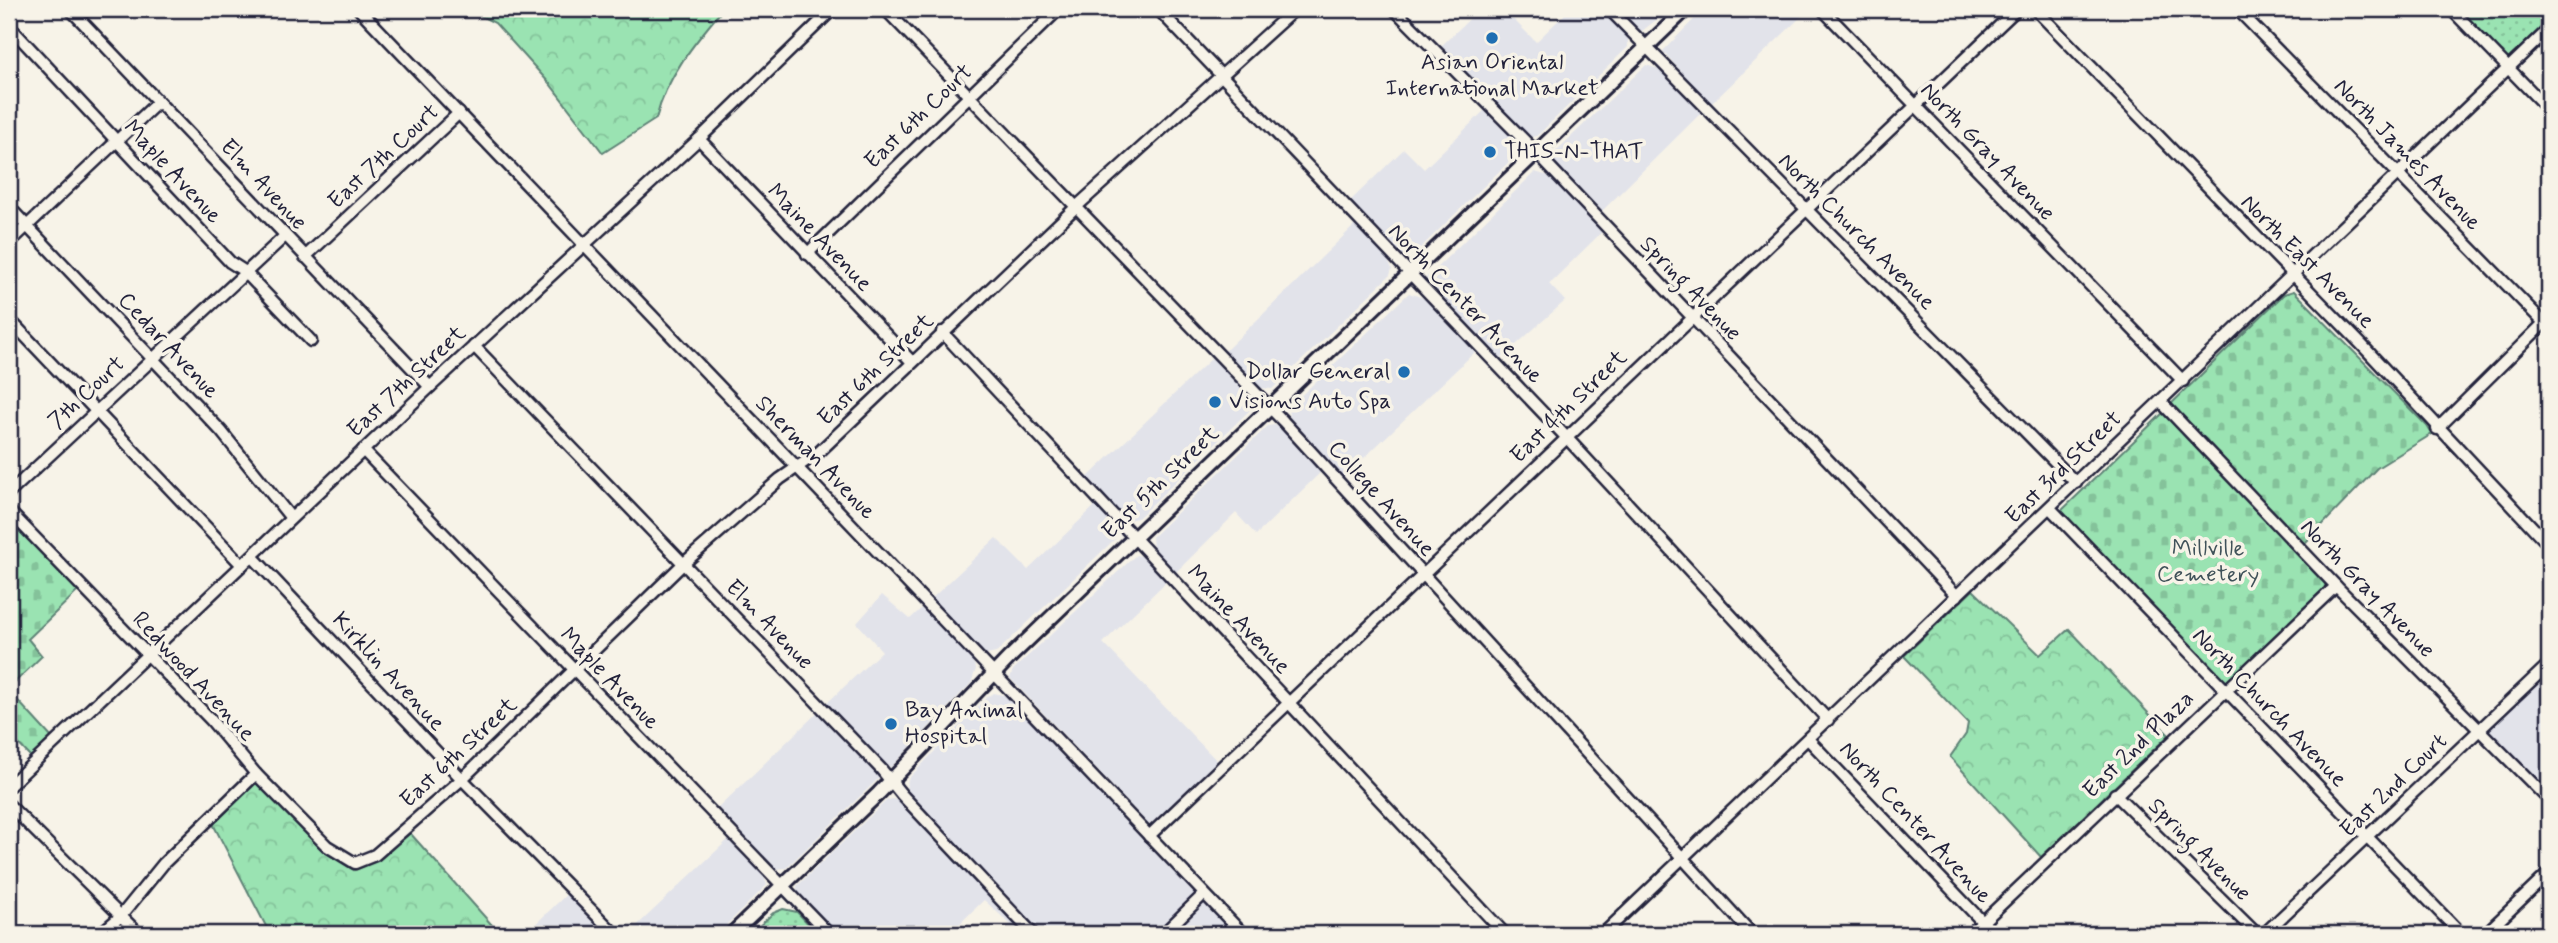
<svg xmlns="http://www.w3.org/2000/svg" width="2558" height="943" viewBox="0 0 2558 943" font-family="Mynerve,sans-serif">
	<style>
		.built { fill: #e2e3ea }
		.forest { fill: url(#forest-crowns); stroke: #5e8276; stroke-width: 2 }
		.cemetery { fill: url(#cemetery-stones); stroke: #5e8276; stroke-width: 2 }
		.park { fill: url(#park-dots); stroke: #5e8276; stroke-width: 2 }
		.lines { fill: none; stroke-linecap: round; stroke-linejoin: round }
		.minor-casing { stroke: #22223b; stroke-width: 15 }
		.major-casing { stroke: #22223b; stroke-width: 18 }
		.minor { stroke: #f7f3e8; stroke-width: 10 }
		.major { stroke: #f7f3e8; stroke-width: 12 }
		.poi-dot { fill: #1f6fb2; stroke: #f7f3e8; stroke-width: 2.5 }
		.labels { text-anchor: middle; dominant-baseline: central; stroke-width: 7; stroke-linejoin: round; paint-order: stroke }
		.poi-label { font-size: 23px; fill: #22223b; stroke: #f7f3e8; text-anchor: start }
		.street-label { font-size: 23px; fill: #22223b; stroke: #f7f3e8 }
		.park-label { font-size: 23px; fill: #405259; stroke: #f7f3e8 }
	</style>
	<defs>
		<pattern id="forest-crowns" width="20" height="18" patternUnits="userSpaceOnUse" patternTransform="scale(1.75)"><rect width="20" height="18" fill="#9ae3b2"/><path d="M2 6a3 3 0 1 1 6 0M12 15a3 3 0 1 1 6 0" fill="none" stroke="#84c29a"/></pattern>
		<pattern id="cemetery-stones" width="16" height="16" patternUnits="userSpaceOnUse" patternTransform="scale(1.75)"><rect width="16" height="16" fill="#9ae3b2"/><path d="M2 7V4a2 2 0 0 1 4 0v3zM10 15v-3a2 2 0 0 1 4 0v3z" fill="#84c29a"/></pattern>
		<pattern id="park-dots" width="8" height="8" patternUnits="userSpaceOnUse" patternTransform="scale(1.75)"><rect width="8" height="8" fill="#9ae3b2"/><path d="M2 2h.1M6 6h.1" fill="none" stroke="#84c29a" stroke-width="1.8" stroke-linecap="round"/></pattern>
	</defs>
	<rect width="100%" height="100%" fill="#f7f3e8"/>
	<filter id="ink" filterUnits="userSpaceOnUse"><feTurbulence type="fractalNoise" baseFrequency=".0143" numOctaves="2"/><feDisplacementMap in="SourceGraphic" scale="14" xChannelSelector="R" yChannelSelector="G"/><feConvolveMatrix kernelMatrix="1 2 1 2 8 2 1 2 1" color-interpolation-filters="sRGB"/></filter>
	<g filter="url(#ink)">
		<!-- built -->
		<g class="built">
			<path d="M1480,9H1503L1536,42L1570,9H1601L1628,35V47L1537,136L1531,137L1439,48Z"/>
			<path d="M1615,9H1670L1642,31L1632,27Z"/>
			<path d="M1704,9H1809L1710,105L1663,51Z"/>
			<path d="M1646,65L1661,70L1702,112L1599,214L1556,168L1553,154Z"/>
			<path d="M1486,109L1514,139L1518,153L1413,255L1403,257L1348,203L1404,149L1424,169Z"/>
			<path d="M1535,172L1552,177L1602,232L1549,284L1565,301L1499,360L1429,287L1426,278Z"/>
			<path d="M1355,225L1387,259L1392,269L1390,275L1272,389L1260,388L1223,353Z"/>
			<path d="M1409,293L1426,299L1477,350L1343,478L1297,429L1289,416L1288,408Z"/>
			<path d="M1214,356L1251,398L1252,408L1138,518L1128,520L1086,479Z"/>
			<path d="M1275,425L1286,431L1323,470L1256,535L1236,513L1175,573L1153,549L1152,537L1268,426Z"/>
			<path d="M1097,504L1115,524L1116,538L996,653L987,655L980,650L930,600L996,538L1028,570Z"/>
			<path d="M1136,555L1146,557L1168,580L1103,643L1219,763L1149,825L1010,678L1013,670Z"/>
			<path d="M882,595L910,619L923,607L971,658L976,669L971,683L891,767L883,763L826,704L882,651L857,623Z"/>
			<path d="M2549,673V795L2487,731Z"/>
			<path d="M994,693L1007,696L1040,729L1196,894L1155,934H1041L906,790L908,779L987,697Z"/>
			<path d="M819,711L876,770L879,778L786,868L776,869L716,810Z"/>
			<path d="M893,799L898,801L1026,934H1021L984,900L949,934H836L797,893V886L887,800Z"/>
			<path d="M730,838L762,872L767,885L717,934H628Z"/>
			<path d="M569,892L609,934H525Z"/>
			<path d="M1204,902L1235,934H1171Z"/>
		</g>
		<!-- forest -->
		<g class="forest">
			<path d="M467,9H723C695,42 666,77 656,119L603,153L550,84L495,23Z"/>
			<path d="M1973,590L2040,655L2069,629L2169,735L2041,857L1950,757L1966,734L1968,723L1904,656Z"/>
			<path d="M256,782L323,850L354,870L378,860L410,833L500,934H270L213,824Z"/>
		</g>
		<!-- cemetery -->
		<g class="cemetery">
			<path d="M2294,291L2427,426L2432,434L2377,468L2304,544L2170,405L2284,294Z"/>
			<path d="M2163,413L2326,582L2324,589L2227,683L2060,512Z"/>
			<path d="M9,517L79,590L28,639L42,656L9,688Z"/>
			<path d="M9,691L52,738L31,757L9,734Z"/>
		</g>
		<!-- park -->
		<g class="park">
			<path d="M2458,9H2549V20L2508,60Z"/>
			<path d="M783,909L797,912L818,934H751L773,913Z"/>
		</g>
		<g class="lines">
			<!-- minor casing -->
			<g class="minor-casing">
				<g id="minor">
					<path d="M70,9L430,387"/>
					<path d="M359,9L1243,934"/>
					<path d="M885,9L1283,421L1752,934"/>
					<path d="M1158,9L1566,437L1828,720"/>
					<path d="M1394,9L1527,143L1957,596"/>
					<path d="M1609,9L2076,483"/>
					<path d="M1822,9L2183,381"/>
					<path d="M2035,9L2361,344L2549,545"/>
					<path d="M2237,9L2549,328"/>
					<path d="M2451,9L2549,110"/>
					<path d="M9,26L230,262L244,271L311,341"/>
					<path d="M699,139L912,362"/>
					<path d="M9,207L221,431L291,518"/>
					<path d="M9,243L158,102"/>
					<path d="M807,254L1059,9"/>
					<path d="M305,257L459,113"/>
					<path d="M9,319L242,565"/>
					<path d="M942,332L1505,934"/>
					<path d="M474,346L881,769L902,795L1033,934"/>
					<path d="M2161,402L2336,586L2549,800"/>
					<path d="M2437,429L2549,318"/>
					<path d="M363,450L829,934"/>
					<path d="M9,493L285,236"/>
					<path d="M2050,508L2461,934"/>
					<path d="M9,511L211,720L256,774L327,846L355,863L375,855L462,779L683,564L780,479L819,452L1076,207L1295,9"/>
					<path d="M252,556L462,779L615,934"/>
					<path d="M1808,739L1994,934"/>
					<path d="M9,786L430,387L699,139L833,9"/>
					<path d="M2115,794L2257,934"/>
					<path d="M9,805L139,934"/>
					<path d="M1149,836L2017,9"/>
					<path d="M100,934L121,916L164,863L256,774"/>
					<path d="M1163,934L1204,894"/>
					<path d="M1603,934L2549,29"/>
					<path d="M1970,934L2336,586"/>
					<path d="M2264,934L2549,664"/>
					<path d="M2485,934L2549,873"/>
				</g>
			</g>
			<!-- major casing -->
			<g class="major-casing">
				<path id="major" d="M732,934L879,793L1010,657L1686,9"/>
			</g>
			<!-- minor -->
			<use href="#minor" class="minor"/>
			<!-- major -->
			<use href="#major" class="major"/>
		</g>
	</g>
	<!-- markers -->
	<g class="poi-dot">
		<circle cx="1492" cy="38" r="7"/>
		<circle cx="1490" cy="152" r="7"/>
		<circle cx="1404" cy="372" r="7"/>
		<circle cx="1215" cy="402" r="7"/>
		<circle cx="891" cy="724" r="7"/>
	</g>
	<g class="labels">
		<!-- poi labels -->
		<g class="poi-label">
			<text x="1492" y="63" text-anchor="middle">Asian Oriental<tspan x="1492" dy="26">International Market</tspan></text>
			<text x="1504" y="152">THIS-N-THAT</text>
			<text x="1390" y="372" text-anchor="end">Dollar General</text>
			<text x="1229" y="402">Visions Auto Spa</text>
			<text x="905" y="711">Bay Animal<tspan x="905" dy="26">Hospital</tspan></text>
		</g>
		<!-- street labels -->
		<g class="street-label">
			<text transform="translate(919 117) rotate(-44)">East 6th Court</text>
			<text transform="translate(1987 152) rotate(46)">North Gray Avenue</text>
			<text transform="translate(2407 155) rotate(46)">North James Avenue</text>
			<text transform="translate(384 157) rotate(-43)">East 7th Court</text>
			<text transform="translate(172 172) rotate(47)">Maple Avenue</text>
			<text transform="translate(263 185) rotate(47)">Elm Avenue</text>
			<text transform="translate(1856 232) rotate(45)">North Church Avenue</text>
			<text transform="translate(819 238) rotate(46)">Maine Avenue</text>
			<text transform="translate(2307 262) rotate(45)">North East Avenue</text>
			<text transform="translate(1690 289) rotate(46)">Spring Avenue</text>
			<text transform="translate(1465 304) rotate(46)">North Center Avenue</text>
			<text transform="translate(168 346) rotate(47)">Cedar Avenue</text>
			<text transform="translate(876 370) rotate(-44)">East 6th Street</text>
			<text transform="translate(407 382) rotate(-43)">East 7th Street</text>
			<text transform="translate(87 393) rotate(-43)">7th Court</text>
			<text transform="translate(1569 407) rotate(-44)">East 4th Street</text>
			<text transform="translate(815 458) rotate(46)">Sherman Avenue</text>
			<text transform="translate(2064 468) rotate(-44)">East 3rd Street</text>
			<text transform="translate(1161 483) rotate(-44)">East 5th Street</text>
			<text transform="translate(1381 499) rotate(48)">College Avenue</text>
			<text transform="translate(2367 589) rotate(46)">North Gray Avenue</text>
			<text transform="translate(1238 620) rotate(47)">Maine Avenue</text>
			<text transform="translate(769 625) rotate(46)">Elm Avenue</text>
			<text transform="translate(388 672) rotate(47)">Kirklin Avenue</text>
			<text transform="translate(193 677) rotate(47)">Redwood Avenue</text>
			<text transform="translate(609 679) rotate(46)">Maple Avenue</text>
			<text transform="translate(2269 708) rotate(46)">North Church Avenue</text>
			<text transform="translate(2139 745) rotate(-44)">East 2nd Plaza</text>
			<text transform="translate(459 753) rotate(-43)">East 6th Street</text>
			<text transform="translate(2394 786) rotate(-44)">East 2nd Court</text>
			<text transform="translate(1915 823) rotate(47)">North Center Avenue</text>
			<text transform="translate(2199 850) rotate(45)">Spring Avenue</text>
		</g>
		<!-- park labels -->
		<g class="park-label">
			<text x="2208" y="549">Millville<tspan x="2208" dy="26">Cemetery</tspan></text>
		</g>
	</g>
	<!-- margin -->
	<rect width="2558" height="943" fill="none" stroke="#f7f3e8" stroke-width="35"/>
	<rect x="18" y="18" width="2523" height="908" fill="none" stroke="#22223b" stroke-width="2.5" filter="url(#ink)"/>
</svg>
